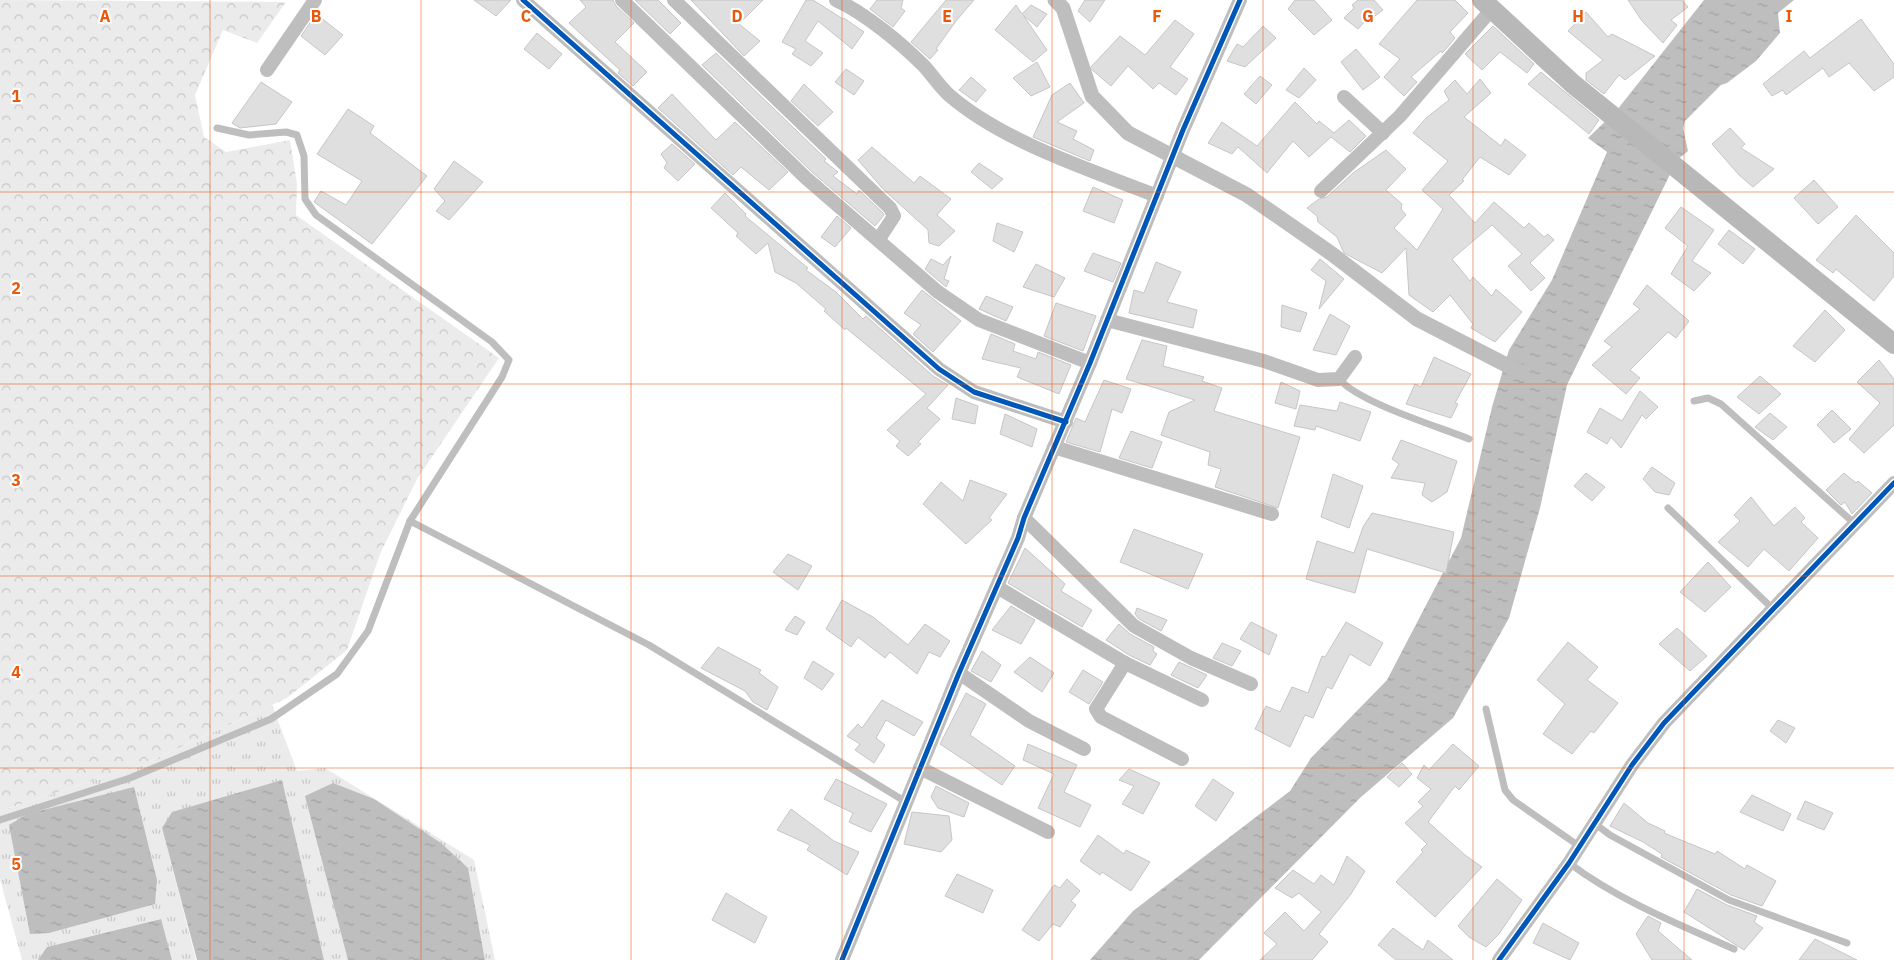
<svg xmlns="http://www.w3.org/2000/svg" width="1894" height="960" viewBox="0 0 1894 960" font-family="'IBM Plex Sans',sans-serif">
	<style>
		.grass { fill: url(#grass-tufts) }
		.forest { fill: url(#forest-crowns) }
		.water { fill: url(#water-ripples) }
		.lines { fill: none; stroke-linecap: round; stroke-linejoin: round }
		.canal { stroke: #bebebe; stroke-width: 15 }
		.building { fill: #dfdfdf; stroke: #c6c6c6 }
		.lane { stroke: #bebebe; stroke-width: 7 }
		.street { stroke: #bebebe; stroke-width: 14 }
		.secondary { stroke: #b8b8b8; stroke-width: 20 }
		.cycleway-casing { stroke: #fff; stroke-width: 8 }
		.cycleway { stroke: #0057b8; stroke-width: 5 }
		.grid { fill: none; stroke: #e8590c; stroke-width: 1; stroke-opacity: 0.55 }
		.grid-label { font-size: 16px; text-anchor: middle; font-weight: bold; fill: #e8590c; stroke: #fff; stroke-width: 4; stroke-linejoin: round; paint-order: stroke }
	</style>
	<defs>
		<pattern id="grass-tufts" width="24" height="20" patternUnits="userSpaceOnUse" patternTransform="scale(1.25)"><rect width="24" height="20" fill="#ebebeb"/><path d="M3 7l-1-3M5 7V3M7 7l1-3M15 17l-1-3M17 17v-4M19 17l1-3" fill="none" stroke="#c8c8c8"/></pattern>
		<pattern id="forest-crowns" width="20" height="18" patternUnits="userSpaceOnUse" patternTransform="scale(1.25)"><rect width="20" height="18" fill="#ebebeb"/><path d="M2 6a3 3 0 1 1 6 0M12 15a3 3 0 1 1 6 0" fill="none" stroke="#c8c8c8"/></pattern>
		<pattern id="water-ripples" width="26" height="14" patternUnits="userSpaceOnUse" patternTransform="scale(1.25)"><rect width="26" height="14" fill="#bebebe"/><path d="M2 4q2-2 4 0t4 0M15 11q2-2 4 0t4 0" fill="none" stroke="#a2a2a2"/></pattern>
	</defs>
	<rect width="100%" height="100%" fill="#fff"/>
	<!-- grass -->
	<path class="grass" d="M272,705L297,771L325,768L474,860L495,960H485L468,868L331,891L348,960H324L282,781L162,828L196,960H172L160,919L47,947L38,960H22L0,879V811L142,765Z"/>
	<!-- forest -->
	<path class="forest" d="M0,0L286,2L257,43L223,30L195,95L204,137L226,152L290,140L297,184L296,215L499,358L417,479L380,554L347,650L287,698L142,765L0,811Z"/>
	<!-- water -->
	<g class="water">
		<path d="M1704,0H1794L1778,13L1780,33L1756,61L1727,83L1721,85L1685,121L1683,128L1688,151L1677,160L1567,385L1540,508L1509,618L1453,718L1361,797L1199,960H1090L1133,911L1290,791L1311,758L1387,680L1461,538L1492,407L1509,350L1552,280L1607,152L1588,138L1617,110Z"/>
		<path d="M282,780L324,960H197L162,828L172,812Z"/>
		<path d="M333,783L374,799L441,843L468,868L485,960H348L305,796Z"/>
		<path d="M134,787L157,880L155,904L49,933L30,934L9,825L27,814Z"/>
		<path d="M161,919L172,960H38L47,947Z"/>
	</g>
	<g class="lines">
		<!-- canal -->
		<path class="canal" d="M1055,0L1063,8L1092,96L1128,133L1247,195L1332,254L1417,319L1522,373"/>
	</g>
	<!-- building -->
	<g class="building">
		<path d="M474,0H511L496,16Z"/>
		<path d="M580,0H613L616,6L634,23L615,42L647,72L633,86L618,73L620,70L569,23L586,7Z"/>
		<path d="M635,0H658L681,23L670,34Z"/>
		<path d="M691,0H763L739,24L760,41L744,56Z"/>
		<path d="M806,0H813L843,19L844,18L864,32L852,49L818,21L805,41L823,53L811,66L792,54L796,49L782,42Z"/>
		<path d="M877,0H903L901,8L905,11L893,27L870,9Z"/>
		<path d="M946,0H974L956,21L936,49L938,50L930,59L911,42Z"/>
		<path d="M1085,0H1105L1090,22L1078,11Z"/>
		<path d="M1295,0H1314L1332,20L1314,35L1288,9Z"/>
		<path d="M1358,0H1374L1383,10L1368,21L1366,20L1358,29L1344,18L1354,8L1352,5Z"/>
		<path d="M1417,0H1455L1468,13L1450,32L1455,38L1445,50L1442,53L1441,51L1411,77L1417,82L1404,96L1384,77L1400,59L1379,44Z"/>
		<path d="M1628,0H1682L1688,7L1671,20L1677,25L1663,43L1642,21Z"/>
		<path d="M1016,5L1022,14L1031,5L1047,14L1037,27L1023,15L1047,50L1033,62L995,30Z"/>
		<path d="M1586,12L1608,37L1612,34L1655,56L1625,80L1619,75L1604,94L1586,80V73L1603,60L1568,31Z"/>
		<path d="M316,14L343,35L325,55L301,36Z"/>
		<path d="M1861,19L1894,64V77L1874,91L1849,63L1829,77L1823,68L1786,95L1783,90L1772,96L1763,84L1804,51L1810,58Z"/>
		<path d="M1175,20L1194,34L1170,67L1188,79L1176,95L1159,83L1153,89L1128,66L1111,86L1090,68L1120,36L1145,55Z"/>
		<path d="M1263,26L1276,38L1245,67L1227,61L1237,44L1243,47Z"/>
		<path d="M1493,26L1534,64L1527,73L1500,52L1482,70L1465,54Z"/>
		<path d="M537,33L562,54L549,69L524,49Z"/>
		<path d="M1356,49L1380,77L1363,90L1341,62Z"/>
		<path d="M716,53L826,159L824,161L838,172L833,176L857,194L859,190L883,213L884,215L875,226L812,172L702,65Z"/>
		<path d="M1037,62L1050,87L1031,96L1013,78Z"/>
		<path d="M1304,68L1316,80L1299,98L1286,90Z"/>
		<path d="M846,69L864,81L854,95L835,82Z"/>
		<path d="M1541,72L1599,120L1589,134L1528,84Z"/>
		<path d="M1260,76L1272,85L1256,104L1244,94Z"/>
		<path d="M971,77L986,90L976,102L959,90Z"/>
		<path d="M1480,79L1491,93L1464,117L1501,146L1505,139L1526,155L1509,175L1480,157L1462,180L1464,181L1449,195L1475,223L1494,202L1524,228L1529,223L1544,237L1548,234L1554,240L1530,263L1545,278L1531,291L1508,266L1522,254L1492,225L1452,259L1470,281L1473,277L1492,296L1496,289L1522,312L1495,342L1471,328L1473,324L1450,295L1433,312L1409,295L1406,248L1382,273L1344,253L1337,237L1318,222L1317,216L1307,208L1319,199L1327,197L1353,173L1386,150L1406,169L1386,190L1402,204L1401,209L1406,215L1394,228L1417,250L1443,209L1422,190L1448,161L1413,133L1426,118L1449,100L1444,91L1455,80L1467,94Z"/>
		<path d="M261,82L292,102L276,124L240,128L232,123Z"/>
		<path d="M1070,83L1084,103L1057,122L1077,131L1073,139L1094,150L1090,161L1033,137L1052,95Z"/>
		<path d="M804,84L833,112L818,126L791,101Z"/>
		<path d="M672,94L716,140L735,122L788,172L769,190L741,167L733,175L658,108Z"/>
		<path d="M1295,102L1317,124L1319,121L1334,133L1349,120L1366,136L1350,152L1331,137L1309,157L1293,141L1267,173L1238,147L1232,154L1208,143L1222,122L1257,146Z"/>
		<path d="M348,109L374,126L370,133L427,176L372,244L314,202L321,191L346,205L362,181L317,154Z"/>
		<path d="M1730,128L1745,144L1741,148L1774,169L1753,187L1739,175L1712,144Z"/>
		<path d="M672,144L695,164L678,181L664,168L667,163L661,154Z"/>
		<path d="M872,147L914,183L920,176L951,199L937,215L955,231L939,246L929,243L928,230L883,189L858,160Z"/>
		<path d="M454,161L483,182L449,220L436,211L445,201L434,189Z"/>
		<path d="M979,163L1003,179L992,189L971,172Z"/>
		<path d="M1814,180L1838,207L1818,224L1794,198Z"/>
		<path d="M1093,187L1123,200L1114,223L1083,211Z"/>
		<path d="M725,193L746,214L745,216L808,268L806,270L836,292L863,319L866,316L933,376L948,385L927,408L940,419L918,442L921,444L908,456L896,446L900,441L887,430L926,394L846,328L845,330L824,311L826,309L796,283L775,272L768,243L756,254L736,236L738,233L711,208Z"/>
		<path d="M1681,207L1714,230L1692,261L1711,273L1694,291L1671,274L1688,246L1665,228Z"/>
		<path d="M1856,215L1894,253V276L1874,301L1836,269L1833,273L1816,260Z"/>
		<path d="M837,216L851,228L835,247L821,237Z"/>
		<path d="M997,223L1023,232L1014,252L993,241Z"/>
		<path d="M1729,230L1755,249L1743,264L1718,244Z"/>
		<path d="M1093,253L1121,263L1113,282L1084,271Z"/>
		<path d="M951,256L944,279L949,281L946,287L925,269L931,259L943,265Z"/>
		<path d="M1320,259L1344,279L1319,309L1326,281L1311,270Z"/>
		<path d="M1156,262L1181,272L1167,302L1197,310L1193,328L1129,313L1134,290L1144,293Z"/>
		<path d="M1036,264L1065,278L1054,297L1023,287Z"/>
		<path d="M1647,285L1689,321L1676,338L1668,332L1630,370L1640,378L1626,394L1592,365L1612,347L1604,341L1640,309L1633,304Z"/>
		<path d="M922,290L961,321L933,352L913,334L921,325L904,313Z"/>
		<path d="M986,296L1013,307L1006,321L979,309Z"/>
		<path d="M1056,303L1096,316L1083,351L1044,336Z"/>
		<path d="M1282,305L1307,313L1300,332L1281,327Z"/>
		<path d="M1825,310L1845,330L1815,362L1793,346Z"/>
		<path d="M1330,314L1350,326L1336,355L1313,350Z"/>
		<path d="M991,334L1015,344L1013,351L1036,359L1038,352L1071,365L1059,394L1017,377L1021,368L982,359Z"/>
		<path d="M1142,340L1167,346L1163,366L1204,377L1202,381L1222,388L1214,411L1300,437L1278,508L1215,487L1221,469L1208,465L1210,452L1161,435L1169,412L1195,400L1126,379Z"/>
		<path d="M1434,357L1471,374L1455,403L1458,404L1451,418L1406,404L1415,384L1421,387Z"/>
		<path d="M1879,360L1894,379V425L1864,453L1849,439L1880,403L1857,382Z"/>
		<path d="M1760,376L1781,394L1759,414L1737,397Z"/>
		<path d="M1104,380L1131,389L1122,413L1112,409L1100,452L1066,442L1076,418L1085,422Z"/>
		<path d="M1281,382L1300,391L1296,409L1275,403Z"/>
		<path d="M1640,391L1658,407L1646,419L1642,415L1621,448L1611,437L1607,444L1587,432L1600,408L1622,421Z"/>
		<path d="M956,398L978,406L975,424L952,419Z"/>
		<path d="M1340,402L1371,412L1360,441L1316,426L1315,430L1294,426L1300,405L1337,411Z"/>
		<path d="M1832,410L1851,429L1834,443L1817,425Z"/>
		<path d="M1770,413L1787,427L1773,440L1755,427Z"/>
		<path d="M1005,414L1037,429L1032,447L1000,434Z"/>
		<path d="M1131,431L1162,442L1152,468L1119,458Z"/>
		<path d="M1401,440L1457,461L1447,492L1432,502L1422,495L1425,483L1391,478L1399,464L1392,459Z"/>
		<path d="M1652,467L1675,483L1669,495L1655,492L1643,479Z"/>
		<path d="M1586,473L1605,487L1592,501L1574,486Z"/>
		<path d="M1844,473L1856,483L1858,481L1872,493L1852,514L1845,502L1841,505L1826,490Z"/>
		<path d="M1333,474L1363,486L1349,528L1321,517Z"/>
		<path d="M970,480L1007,494L989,518L992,520L966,544L923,504L941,482L963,501Z"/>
		<path d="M1751,497L1774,526L1795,507L1805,518L1801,522L1818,538L1789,571L1764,549L1748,567L1718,542L1740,521L1734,515Z"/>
		<path d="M1372,513L1454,532L1446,573L1367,549L1355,593L1306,579L1317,541L1354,553L1363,527Z"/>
		<path d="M1134,529L1203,554L1188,589L1120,562Z"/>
		<path d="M1025,548L1065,584L1061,591L1092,610L1082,627L1008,583Z"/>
		<path d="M788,554L812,566L798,590L773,572Z"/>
		<path d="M1708,562L1731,587L1705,612L1680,592Z"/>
		<path d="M842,600L873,617L908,645L925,624L950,641L940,657L929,652L917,674L890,652L885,658L858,637L851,647L826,629Z"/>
		<path d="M1011,606L1035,620L1021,644L992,630Z"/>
		<path d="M1137,608L1167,620L1161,631L1139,619L1135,614Z"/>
		<path d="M795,616L805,622L797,635L785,630Z"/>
		<path d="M1251,622L1277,635L1269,655L1240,639Z"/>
		<path d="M1346,622L1383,643L1370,666L1350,654L1332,689L1327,687L1313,718L1305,715L1290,747L1255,729L1266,706L1280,712L1292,687L1308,693L1322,656L1325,657Z"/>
		<path d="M1119,624L1130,634L1154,647L1153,651L1157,654L1150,665L1129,655L1106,640Z"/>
		<path d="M1677,628L1707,656L1690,671L1659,644Z"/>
		<path d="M1568,642L1598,667L1587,680L1618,703L1594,733L1591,731L1572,754L1543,734L1565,704L1537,680Z"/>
		<path d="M1222,643L1241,651L1232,666L1213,658Z"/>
		<path d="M718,647L761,670L759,673L778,687L767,710L753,702L745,691L701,668Z"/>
		<path d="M982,651L1001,665L991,682L971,671Z"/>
		<path d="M1030,657L1054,673L1042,692L1014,672Z"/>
		<path d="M813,661L834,674L822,690L804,678Z"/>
		<path d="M1179,662L1207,675L1198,688L1171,675Z"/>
		<path d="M1083,670L1103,682L1089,704L1069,692Z"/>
		<path d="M966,693L986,704L970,735L1015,766L1002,785L940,744Z"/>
		<path d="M882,700L923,722L914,736L886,720L876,738L885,745L874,763L855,750L860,744L847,736L858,724L862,728Z"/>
		<path d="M1778,720L1795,728L1786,743L1770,731Z"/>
		<path d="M1028,744L1077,765L1064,792L1091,805L1080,827L1038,808L1054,774L1023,760Z"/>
		<path d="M1453,744L1479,766L1459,790L1455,786L1428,822L1465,855L1482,867L1435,917L1396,882L1423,852L1421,850L1427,844L1405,823L1423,806L1418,802L1431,789L1417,778L1424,765L1429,770Z"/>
		<path d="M1402,763L1412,774L1399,787L1387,777Z"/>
		<path d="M1129,769L1160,783L1143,814L1122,804L1134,786L1119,780Z"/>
		<path d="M836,779L887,804L871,832L849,822L853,813L824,799Z"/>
		<path d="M1213,779L1234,793L1216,821L1195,806Z"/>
		<path d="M936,786L969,803L964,817L938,808L931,797Z"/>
		<path d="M1752,795L1791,814L1783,831L1740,812Z"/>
		<path d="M1805,801L1833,813L1824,830L1797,819Z"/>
		<path d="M1624,803L1648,823L1665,831L1664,833L1715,854L1717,851L1745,869L1747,865L1776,881L1762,906L1731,895L1661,857L1662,854L1643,842L1610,826Z"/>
		<path d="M791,809L834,841L859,852L847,875L807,850L810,845L777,830Z"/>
		<path d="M912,812L949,816L952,840L941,852L904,844Z"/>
		<path d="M1098,835L1124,854L1126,850L1150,862L1131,891L1102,872L1100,875L1080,861Z"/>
		<path d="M1347,856L1365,871L1351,894L1319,934L1328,942L1312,960H1260L1277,944L1264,933L1285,912L1304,931L1321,912L1299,893L1292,898L1275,888L1293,870L1314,884L1321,875L1334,885Z"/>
		<path d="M957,874L993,890L983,913L945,896Z"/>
		<path d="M1067,879L1080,891L1071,901L1076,905L1060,927L1053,924L1039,941L1022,930L1054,885L1060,888Z"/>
		<path d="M1497,879L1522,900L1499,934L1486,947L1469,937L1458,926Z"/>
		<path d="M1697,889L1727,905L1757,916L1754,922L1763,928L1744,950L1684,912Z"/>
		<path d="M726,893L767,917L755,943L712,920Z"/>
		<path d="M1648,916L1661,923L1658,931L1692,960H1652L1636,934Z"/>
		<path d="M1543,923L1579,943L1570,960L1533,943Z"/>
		<path d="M1393,928L1423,950L1428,940L1453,960H1396L1378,945Z"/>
		<path d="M1815,939L1857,960H1799Z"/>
	</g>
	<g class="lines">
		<!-- lane -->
		<g class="lane">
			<path d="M217,128L249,135L286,132L297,135L304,156L305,199L316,215L492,342L509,360L502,377L410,521L649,645L906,802"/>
			<path d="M1339,379C1360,403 1437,426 1469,439"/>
			<path d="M1694,401L1708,398L1721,404L1855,524"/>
			<path d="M1668,508L1773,609"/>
			<path d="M1486,709L1505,790L1513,800L1579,846"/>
			<path d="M0,820L130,778L271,719L337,674L368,631L410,521"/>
			<path d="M1594,823L1610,835L1729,900L1847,943"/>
			<path d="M1569,863C1618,900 1678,924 1734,949"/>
		</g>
		<!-- street -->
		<g class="street">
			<path d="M523,0L939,369L974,392L1066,422"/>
			<path d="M622,0L806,178L938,292L979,320L1090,363"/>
			<path d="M674,0L890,208L894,216L879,239"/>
			<path d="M836,0C865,13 902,44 924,66C933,76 940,87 949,95C1003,142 1091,170 1157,196"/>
			<path d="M267,70L315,0"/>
			<path d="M1344,97L1383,133"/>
			<path d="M1321,191L1400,116L1492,9"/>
			<path d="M1107,320L1264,361L1318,380L1339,379L1355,357"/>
			<path d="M1054,447L1272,514"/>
			<path d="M1024,518L1134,626L1191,658L1251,684"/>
			<path d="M997,587L1125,663L1202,700"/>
			<path d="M1125,663L1096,709L1101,717L1182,759"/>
			<path d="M959,673L1029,721L1084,749"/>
			<path d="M920,768L1048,832"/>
			<path d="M842,960L959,673L1018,538L1024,518L1090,363L1183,130L1240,0"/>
			<path d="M1499,960L1569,863L1632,765L1664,723L1894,483"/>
		</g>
		<!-- secondary -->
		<path class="secondary" d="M1482,0L1573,84L1894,344"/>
		<!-- cycleway casing -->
		<g class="cycleway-casing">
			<g id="cycleway">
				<path d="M523,0L939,369L974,392L1066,422"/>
				<path d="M842,960L959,673L1018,538L1024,518L1090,363L1183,130L1240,0"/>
				<path d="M1499,960L1569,863L1632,765L1664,723L1894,483"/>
			</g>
		</g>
		<!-- cycleway -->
		<use href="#cycleway" class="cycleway"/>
	</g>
	<!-- grid -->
	<path class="grid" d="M210,0V960M421,0V960M631,0V960M842,0V960M1052,0V960M1263,0V960M1473,0V960M1684,0V960M0,192H1894M0,384H1894M0,576H1894M0,768H1894"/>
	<g class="grid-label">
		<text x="105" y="22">A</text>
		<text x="316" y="22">B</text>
		<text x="526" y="22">C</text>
		<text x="737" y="22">D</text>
		<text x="947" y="22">E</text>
		<text x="1157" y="22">F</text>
		<text x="1368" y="22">G</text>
		<text x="1578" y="22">H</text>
		<text x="1789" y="22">I</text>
		<text x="16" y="102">1</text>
		<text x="16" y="294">2</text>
		<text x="16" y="486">3</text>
		<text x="16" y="678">4</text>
		<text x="16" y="870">5</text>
	</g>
</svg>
